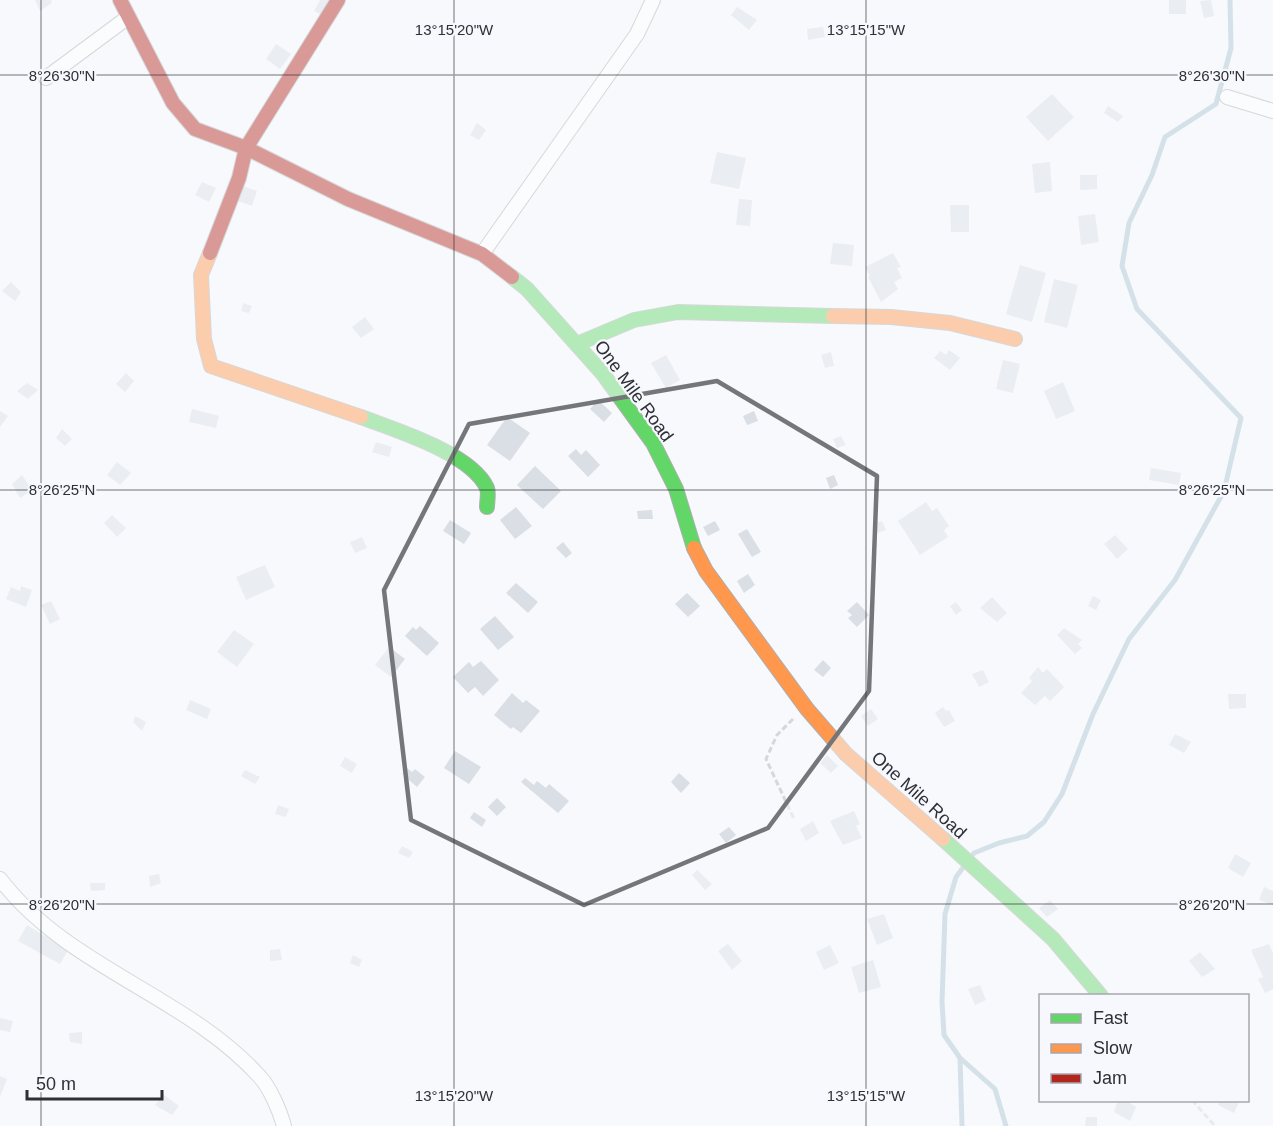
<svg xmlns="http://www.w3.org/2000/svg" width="1273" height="1126" viewBox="0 0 1273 1126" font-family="Helvetica,sans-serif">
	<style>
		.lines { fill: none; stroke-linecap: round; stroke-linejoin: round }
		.stream { stroke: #a9c4d3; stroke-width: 5 }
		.building { fill: #dadee5 }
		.street-casing { stroke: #aeafb2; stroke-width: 16 }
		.fast-casing { stroke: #aeafb2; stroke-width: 16 }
		.slow-casing { stroke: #aeafb2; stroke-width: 16 }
		.jam-casing { stroke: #aeafb2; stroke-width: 16 }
		.path { stroke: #d7d7d9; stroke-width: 3; stroke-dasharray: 6 3; stroke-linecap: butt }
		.street { stroke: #fefeff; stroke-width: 14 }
		.fast { stroke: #63d668; stroke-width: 14 }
		.slow { stroke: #ff974d; stroke-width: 14 }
		.jam { stroke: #b3261e; stroke-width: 14 }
		.marked { fill: none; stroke: #75767a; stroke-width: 4.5; stroke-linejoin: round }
		.ticks { fill: none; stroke: #2f3034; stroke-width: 1.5; stroke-opacity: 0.45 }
		.labels { text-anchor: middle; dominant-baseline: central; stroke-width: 4.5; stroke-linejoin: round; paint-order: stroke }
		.street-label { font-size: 18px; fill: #2f3034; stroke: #f6f8fe }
		.ticks-label { font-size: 15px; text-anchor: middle; fill: #2f3034; stroke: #f6f8fe; stroke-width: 4.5; stroke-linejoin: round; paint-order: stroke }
	</style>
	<rect width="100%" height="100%" fill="#f8f9fc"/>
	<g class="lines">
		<!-- stream -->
		<g class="stream">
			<path d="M960,1058L962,1126"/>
			<path d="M1006,1126L995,1089L960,1058L944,1035L942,1002L945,914L956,877L974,853L999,843L1027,836L1044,822L1062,794L1093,714L1129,639L1175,580L1224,491L1241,418L1137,309L1122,266L1129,223L1152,175L1165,137L1216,104L1231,48L1230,0"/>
		</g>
	</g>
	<!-- building -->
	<g class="building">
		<path d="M35,0H51L52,3L40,11Z"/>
		<path d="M320,0H334L325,17L314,11Z"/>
		<rect x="1169" y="0" width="17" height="14"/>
		<path d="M1211,0L1214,16L1204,18L1200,1Z"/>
		<path d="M737,7L757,20L749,30L731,15Z"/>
		<path d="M823,27L825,37L808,40L807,29Z"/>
		<path d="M276,44L291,54L280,69L266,59Z"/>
		<path d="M1052,94L1074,117L1048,141L1026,117Z"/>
		<path d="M1108,106L1123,116L1118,122L1104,113Z"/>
		<path d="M477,123L486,130L479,140L470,135Z"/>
		<path d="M717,152L746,158L739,189L710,183Z"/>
		<path d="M1050,162L1052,191L1035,193L1032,164Z"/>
		<path d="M1080,175H1097V189L1080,190Z"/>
		<path d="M202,182L216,188L209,202L195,195Z"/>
		<path d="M243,186L257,191L252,206L238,201Z"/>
		<path d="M739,199L752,200L750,226L736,225Z"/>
		<path d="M950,205H969V232H951Z"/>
		<path d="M1095,214L1099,242L1081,245L1078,216Z"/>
		<path d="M833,243L854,245L852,266L830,264Z"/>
		<path d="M893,253L901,267L897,268L902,278L894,282L898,289L881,302L868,277L870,276L865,267Z"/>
		<path d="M1020,265L1046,273L1032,322L1006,314Z"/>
		<path d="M1054,279L1078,285L1067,328L1044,322Z"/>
		<path d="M11,282L21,292L15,301L2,291Z"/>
		<path d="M243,303L252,306L249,313L241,311Z"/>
		<path d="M365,317L374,329L361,338L352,327Z"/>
		<path d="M949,350L960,358L950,370L934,358L940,351L946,355Z"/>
		<path d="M831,352L834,366L825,368L821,355Z"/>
		<path d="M666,355L680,380L666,388L651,363Z"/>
		<path d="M1003,360L1020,364L1013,393L996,389Z"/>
		<path d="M126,373L134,381L125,392L116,384Z"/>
		<path d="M1063,382L1075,411L1056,419L1044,391Z"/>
		<path d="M27,383L38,390L28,399L17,391Z"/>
		<path d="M598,400L612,413L604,422L590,409Z"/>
		<path d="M192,409L219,416L216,428L189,422Z"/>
		<path d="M0,411L8,416L0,427Z"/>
		<path d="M754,411L758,421L747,425L743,416Z"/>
		<path d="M507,417L530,433L510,461L487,445Z"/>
		<path d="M62,429L72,439L65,446L56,438Z"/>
		<path d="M841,436L846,445L837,448L833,439Z"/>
		<path d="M376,442L392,447L389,457L372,452Z"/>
		<path d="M576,449L581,455L586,450L600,465L588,477L568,456Z"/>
		<path d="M117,462L131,473L120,485L107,475Z"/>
		<path d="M535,466L561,491L543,509L517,485Z"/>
		<path d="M1151,468L1181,473L1179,485L1149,480Z"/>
		<path d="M22,475L32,490L20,498L12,484Z"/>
		<path d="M834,475L838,485L830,489L826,478Z"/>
		<path d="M926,502L932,511L937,508L949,526L944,530L948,537L920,555L898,521Z"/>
		<path d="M516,507L532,526L515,539L500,520Z"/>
		<path d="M652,510L653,519H638L637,511Z"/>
		<path d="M112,515L126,528L117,537L104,523Z"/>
		<path d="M450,520L471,533L464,544L443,531Z"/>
		<path d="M715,521L720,530L708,536L703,527Z"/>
		<path d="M882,521L886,530L878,533L874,524Z"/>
		<path d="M747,529L761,552L752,557L738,534Z"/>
		<path d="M1115,535L1128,549L1117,559L1104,544Z"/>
		<path d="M362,537L367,548L355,553L350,542Z"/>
		<path d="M563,542L572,553L566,558L556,548Z"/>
		<path d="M265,565L275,587L246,600L236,577Z"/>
		<path d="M748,574L755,585L744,593L737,581Z"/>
		<path d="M516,583L538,602L528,613L506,593Z"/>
		<path d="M21,586L32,590L26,607L6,599L11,587L20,591Z"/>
		<path d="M687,593L700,606L688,617L675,604Z"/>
		<path d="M1093,596L1101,600L1096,610L1088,606Z"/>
		<path d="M992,597L1007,613L997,622L980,608Z"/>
		<path d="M51,601L60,619L50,624L41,605Z"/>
		<path d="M857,602L869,615L857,627L848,618L852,615L847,611Z"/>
		<path d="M956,602L962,610L956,615L950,606Z"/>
		<path d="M495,616L514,637L498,650L480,629Z"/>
		<path d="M420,626L439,643L427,656L405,636L413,627L416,630Z"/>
		<path d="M1064,628L1082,640L1078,644L1082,648L1075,654L1057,635Z"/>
		<path d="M234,630L254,644L237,667L217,652Z"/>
		<path d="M389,647L405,659L391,677L375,665Z"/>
		<path d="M823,660L831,668L823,677L814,670Z"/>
		<path d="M481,661L499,680L483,696L475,687L468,693L453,677L469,662L473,667Z"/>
		<path d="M1038,667L1043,673L1047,669L1064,687L1050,701L1045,696L1035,705L1021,693L1032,681L1029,678Z"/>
		<path d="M983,670L989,682L979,687L972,674Z"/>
		<path d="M512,693L523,703L526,700L540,711L521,733L513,727L511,729L494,715Z"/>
		<path d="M1228,694H1246V708L1229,709Z"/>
		<path d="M190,700L211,709L207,719L186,710Z"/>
		<path d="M943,707L946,711L949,710L955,721L944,727L935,713Z"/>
		<path d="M871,709L878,719L868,726L861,716Z"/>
		<path d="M135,716L146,722L142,731L133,722Z"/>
		<path d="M1175,734L1191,742L1184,753L1169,745Z"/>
		<path d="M455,751L481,767L469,784L444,768Z"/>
		<path d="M827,755L838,766L831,773L820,763Z"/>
		<path d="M345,757L357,764L352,773L340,766Z"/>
		<path d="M407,768L412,772L415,769L425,777L417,787L402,774Z"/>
		<path d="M245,770L260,777L255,784L241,776Z"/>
		<path d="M679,773L690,783L681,793L671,782Z"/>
		<path d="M525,778L534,785L537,781L546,788L549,784L569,801L558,813L521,782Z"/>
		<path d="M497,798L506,807L497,816L488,807Z"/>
		<path d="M278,805L289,809L286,817L275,814Z"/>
		<path d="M854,811L860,824L856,826L862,838L843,845L830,821Z"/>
		<path d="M474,812L486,820L482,827L470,818Z"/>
		<path d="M813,821L819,833L806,841L800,829Z"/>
		<path d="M729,827L736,835L726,843L719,834Z"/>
		<path d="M402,846L413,852L409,858L398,853Z"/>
		<path d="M1235,854L1251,863L1243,877L1228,868Z"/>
		<path d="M697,870L712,884L705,890L692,875Z"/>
		<path d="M159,874L161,883L150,887L149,876Z"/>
		<path d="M90,883H105V890L91,891Z"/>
		<path d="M1264,887L1273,891V905L1259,900Z"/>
		<path d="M1050,900L1058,909L1047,917L1039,908Z"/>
		<path d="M884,914L893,938L877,945L867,919Z"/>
		<path d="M27,925L68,950L60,964L18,941Z"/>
		<path d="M728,944L742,961L732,970L718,951Z"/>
		<path d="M1269,944L1273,953V989L1265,993L1258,979L1263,977L1251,950Z"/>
		<path d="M830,945L839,963L824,970L816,952Z"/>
		<path d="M280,949L282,960L270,961V950Z"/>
		<path d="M1200,952L1215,969L1202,977L1189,961Z"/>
		<path d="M353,955L362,960L359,967L350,963Z"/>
		<path d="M873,960L881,987L859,993L851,967Z"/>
		<path d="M980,985L986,1000L975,1005L968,989Z"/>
		<path d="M0,1018L13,1021L10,1032L0,1030Z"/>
		<path d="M82,1032V1044L70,1042L69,1033Z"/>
		<path d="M0,1076L7,1079L0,1097Z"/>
		<path d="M163,1094L179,1106L172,1115L155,1105Z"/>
		<path d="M1118,1100H1125L1136,1107L1130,1121L1114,1112Z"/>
		<path d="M1220,1100H1240L1234,1113L1218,1105Z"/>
		<path d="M1086,1117H1097V1126H1085Z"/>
	</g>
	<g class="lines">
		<!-- street casing -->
		<g class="street-casing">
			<g id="street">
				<path d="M46,78L127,18"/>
				<path d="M1227,97L1273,111"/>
				<path d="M482,254L637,34L653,0"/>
				<path d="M0,879C68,968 186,995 260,1077C270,1088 280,1111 284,1126"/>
			</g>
		</g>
		<!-- fast casing -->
		<g class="fast-casing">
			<g id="fast">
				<path d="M512,277L527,289L603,374L653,443L676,489L694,548"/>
				<path d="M577,344L634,320L678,312L833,316"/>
				<path d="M361,417C395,430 471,453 487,488C489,493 487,501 487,507"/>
				<path d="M943,839L1053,939L1101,996"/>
			</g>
		</g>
		<!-- slow casing -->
		<g class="slow-casing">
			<g id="slow">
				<path d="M210,253L201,275L204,339L211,366L361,417"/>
				<path d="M833,316L891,317L950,323L1015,339"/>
				<path d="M694,548L706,571L807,709L846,754L943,839"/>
			</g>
		</g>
		<!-- jam casing -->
		<g class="jam-casing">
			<g id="jam">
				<path d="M120,0L173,103L195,129L246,148L348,199L482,254L512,277"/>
				<path d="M210,253L239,178L246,148L338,0"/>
			</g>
		</g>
		<!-- path -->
		<g class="path">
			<path d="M793,719L777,735L766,759L794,819"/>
			<path d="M1192,1100L1215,1126"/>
		</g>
		<!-- street -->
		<use href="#street" class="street"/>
		<!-- fast -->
		<use href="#fast" class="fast"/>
		<!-- slow -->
		<use href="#slow" class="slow"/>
		<!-- jam -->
		<use href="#jam" class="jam"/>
	</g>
	<!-- marked area -->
	<path d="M0 0H1273V1126H0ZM717,381L877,476L869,691L768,828L584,905L411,820L384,590L469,424Z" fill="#f8f9fc" fill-opacity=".55" fill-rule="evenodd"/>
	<path class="marked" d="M717,381L877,476L869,691L768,828L584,905L411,820L384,590L469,424Z"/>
	<!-- ticks -->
	<path class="ticks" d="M41,0V1126M454,0V1126M866,0V1126M0,75H1273M0,490H1273M0,904H1273"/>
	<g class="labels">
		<!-- street labels -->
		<g class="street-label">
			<text transform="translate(634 391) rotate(54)">One Mile Road</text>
			<text transform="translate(919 795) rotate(42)">One Mile Road</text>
		</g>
	</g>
	<g class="ticks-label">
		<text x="454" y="35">13°15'20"W</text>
		<text x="866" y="35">13°15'15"W</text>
		<text x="62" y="81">8°26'30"N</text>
		<text x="1212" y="81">8°26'30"N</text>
		<text x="62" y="495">8°26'25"N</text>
		<text x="1212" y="495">8°26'25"N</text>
		<text x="62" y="910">8°26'20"N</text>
		<text x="1212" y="910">8°26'20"N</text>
		<text x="454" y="1101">13°15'20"W</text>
		<text x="866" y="1101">13°15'15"W</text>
	</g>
	<!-- legend -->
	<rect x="1039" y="994" width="210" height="108" fill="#f6f8fe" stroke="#a6a8ad" stroke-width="1.5"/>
	<rect x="1051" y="1014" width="30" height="9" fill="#63d668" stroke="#a6a8ad" stroke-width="1.5"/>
	<text x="1093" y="1024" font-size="18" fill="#2f3034">Fast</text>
	<rect x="1051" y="1044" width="30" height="9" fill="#ff974d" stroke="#a6a8ad" stroke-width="1.5"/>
	<text x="1093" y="1054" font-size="18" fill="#2f3034">Slow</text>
	<rect x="1051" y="1074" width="30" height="9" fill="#b3261e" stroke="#a6a8ad" stroke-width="1.5"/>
	<text x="1093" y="1084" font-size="18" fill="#2f3034">Jam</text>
	<!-- scale -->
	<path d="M27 1090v9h135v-9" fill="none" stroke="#2f3034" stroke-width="3"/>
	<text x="36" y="1090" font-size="18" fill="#2f3034" stroke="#f6f8fe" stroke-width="4.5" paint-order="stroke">50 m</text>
</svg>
